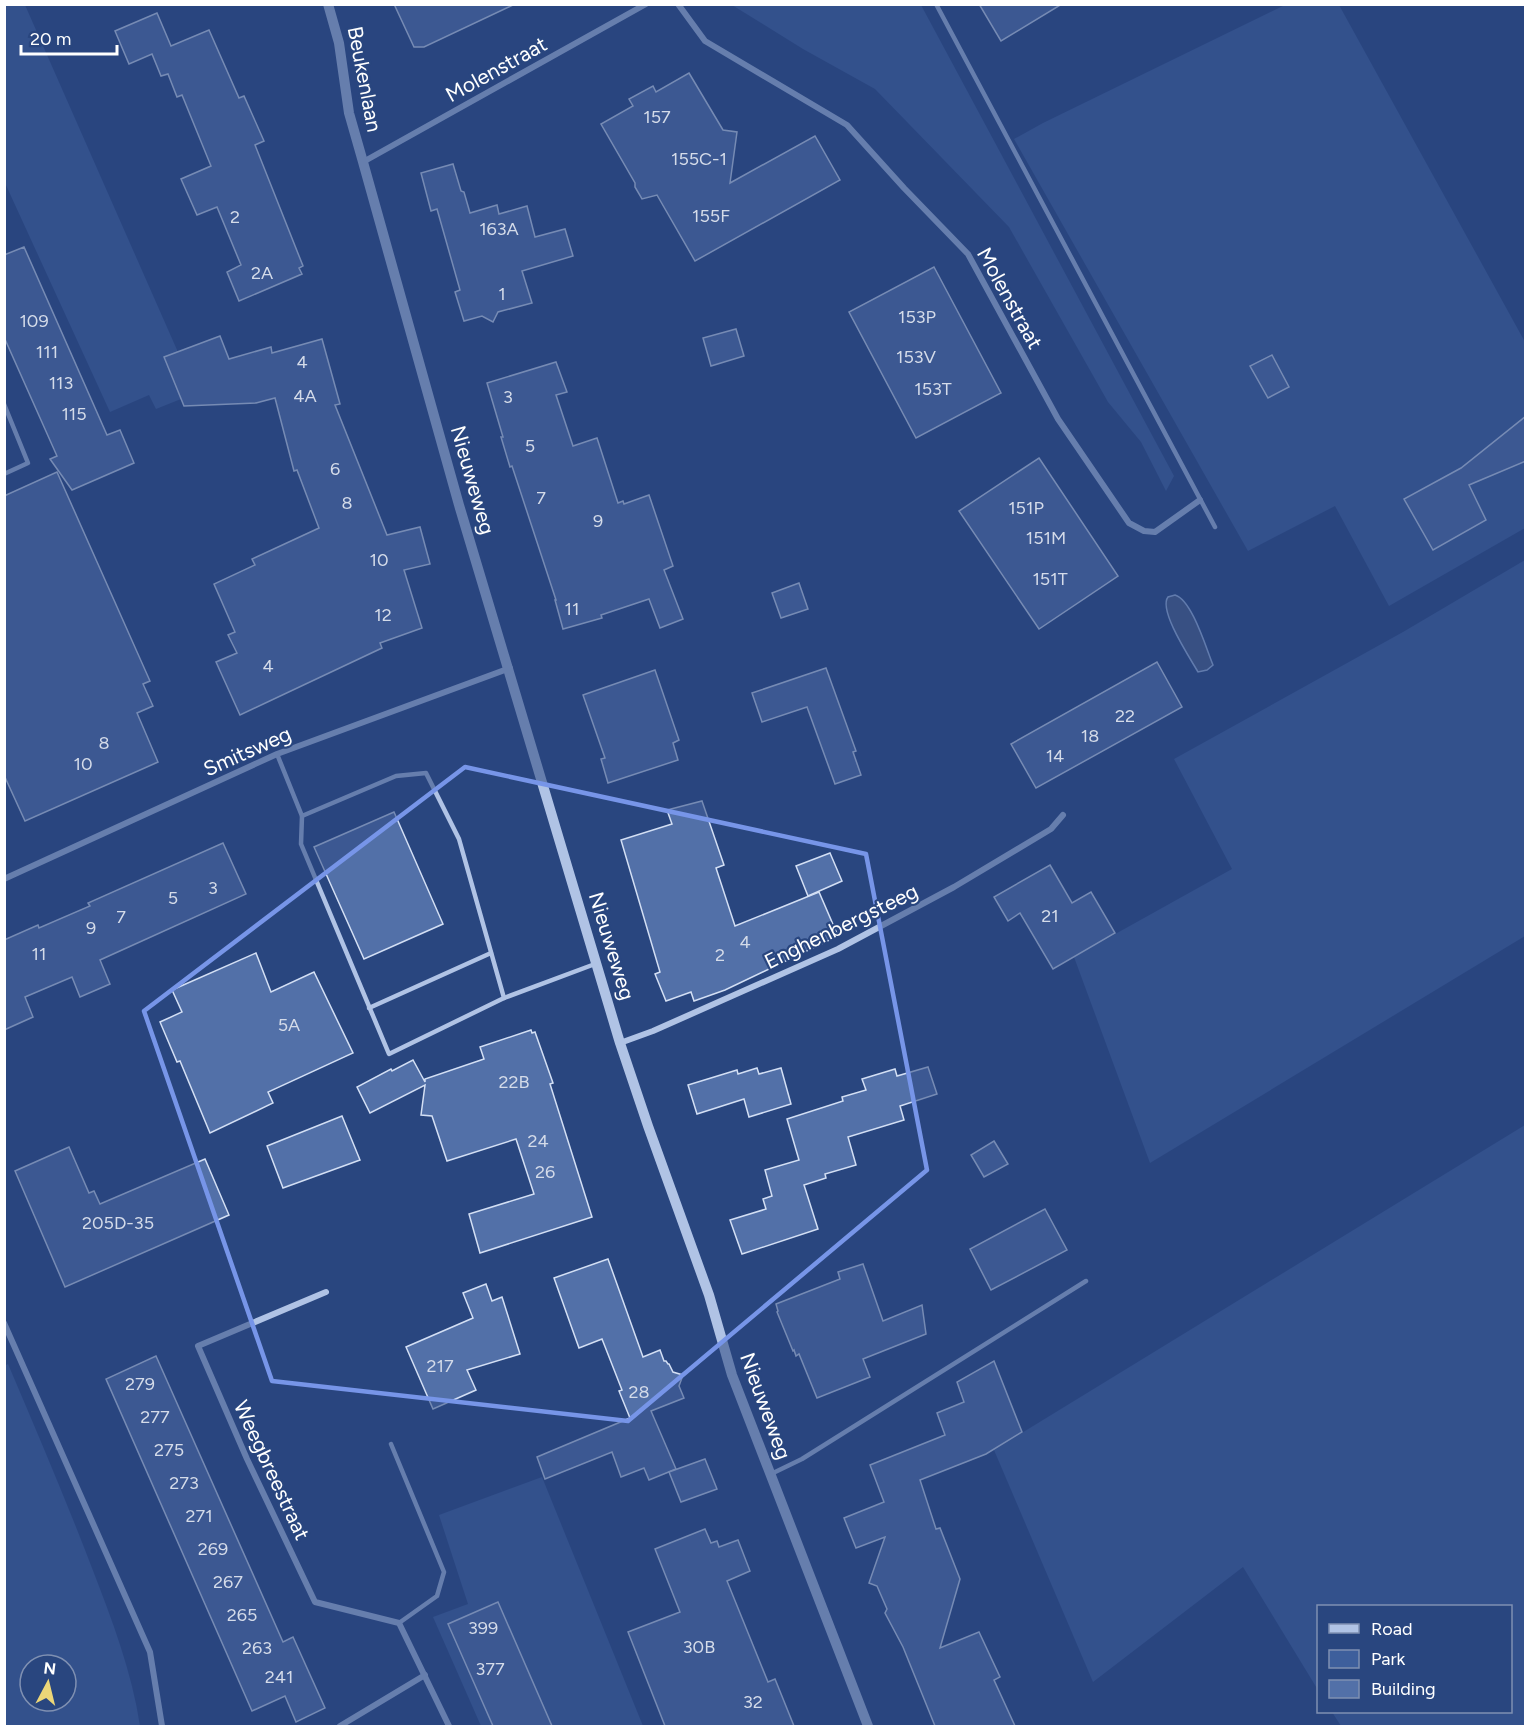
<svg xmlns="http://www.w3.org/2000/svg" width="1530" height="1731" viewBox="0 0 1530 1731" font-family="Figtree,sans-serif">
	<style>
		.green { fill: #3e5f9c; fill-rule: evenodd }
		.water { fill: #4a5e88; stroke: #a5bde5; stroke-width: 1.5 }
		.building { fill: #5270a8; stroke: #d3dff4; stroke-width: 1.5 }
		.lines { fill: none; stroke-linecap: round; stroke-linejoin: round }
		.service { stroke: #b0c3e5; stroke-width: 4.5 }
		.minor { stroke: #b0c3e5; stroke-width: 6 }
		.tertiary { stroke: #b0c3e5; stroke-width: 10 }
		.marked { fill: none; stroke: #7795e8; stroke-width: 4.5; stroke-linejoin: round }
		.labels { text-anchor: middle; dominant-baseline: central; stroke-width: 4.5; stroke-linejoin: round; paint-order: stroke }
		.number-label { font-size: 18px; fill: #d4dbe9 }
		.street-label { font-size: 21px; fill: #fff; stroke: #29467f }
	</style>
	<rect width="100%" height="100%" fill="#29467f"/>
	<!-- green -->
	<g class="green">
		<path d="M4,5H25L196,393L156,409L149,395L110,412L5,183Z"/>
		<path d="M732,5H921L1174,476L1166,491L1141,442L1108,402L1009,227L875,89L803,49Z"/>
		<path d="M1285,5H1339L1525,342V528L1389,606L1335,506L1248,551L1014,139L1043,123Z"/>
		<path d="M1525,560V936L1150,1163L1074,957L1232,869L1174,759L1403,632Z"/>
		<path d="M1525,1125V1726H1341L1332,1712H1510V1606H1318V1690L1243,1567L1093,1682L994,1450Z"/>
		<path d="M8,1364C37,1432 66,1500 92,1568C112,1620 132,1672 140,1726H5L4,1366ZM30,1665H66V1701H30Z"/>
		<path d="M542,1477L643,1726H481L433,1617L468,1604L439,1515Z"/>
	</g>
	<!-- water -->
	<path class="water" d="M1175,595C1192,600 1206,648 1213,665L1207,670L1198,672C1190,658 1158,610 1168,597Z"/>
	<!-- building -->
	<g class="building">
		<path d="M394,4H515L424,47H414Z"/>
		<path d="M979,4H1062L1001,41Z"/>
		<path d="M157,13L171,46L209,30L239,98L244,96L264,141L255,145L303,266L299,268L302,274L239,301L227,272L241,265L217,207L197,215L181,179L211,166L182,95L177,97L168,74L161,76L152,54L129,64L115,31Z"/>
		<path d="M689,73L723,130L737,132L730,183L815,136L840,180L695,261L657,195L642,199L635,187V183L601,124L633,106L629,99L653,86L656,92Z"/>
		<path d="M453,164L461,191L464,192L470,213L497,205L499,214L527,206L535,237L565,229L573,256L522,271L532,303L498,312L493,322L482,316L464,321L455,292L460,290L437,209L431,211L421,173Z"/>
		<path d="M24,247L107,435L120,430L134,463L72,490L50,459L57,456L4,337V255Z"/>
		<path d="M934,267L1001,393L916,438L849,312Z"/>
		<path d="M736,329L744,356L711,366L703,338Z"/>
		<path d="M220,336L229,359L271,347L272,353L322,339L340,404L335,405L387,535L420,527L430,564L404,570L422,628L380,643L382,648L240,715L216,662L237,653L228,635L235,632L214,584L255,565L252,559L319,528L297,470L294,471L275,398L256,403L184,406L164,357Z"/>
		<path d="M1272,355L1289,387L1268,398L1250,366Z"/>
		<path d="M556,362L567,392L556,395L573,446L597,438L618,503L623,501L624,504L649,495L673,566L664,570L683,619L660,628L649,599L601,615L602,618L563,629L555,600H556L512,466L510,467L501,437H503L487,383Z"/>
		<path d="M1526,416V461L1469,485L1486,520L1433,550L1404,499L1461,468Z"/>
		<path d="M1039,458L1118,576L1039,629L959,511Z"/>
		<path d="M57,472L150,681L143,684L153,706L137,713L158,762L25,821L4,775V496Z"/>
		<path d="M799,583L808,609L781,618L772,593Z"/>
		<path d="M1157,662L1182,707L1036,788L1011,744Z"/>
		<path d="M826,668L856,751L853,752L861,775L835,784L807,707L762,722L752,693Z"/>
		<path d="M655,670L679,740L673,743L678,760L608,783L601,759L605,758L583,695Z"/>
		<path d="M702,801L724,865L716,868L735,926L819,892L838,936L725,990L694,1001L691,992L666,1001L655,974L660,972L621,840L672,824L667,810Z"/>
		<path d="M394,812L443,924L364,959L314,847Z"/>
		<path d="M223,843L246,894L100,960L110,984L80,997L72,977L25,997L33,1017L4,1030V940L38,925L39,928L90,906L88,903Z"/>
		<path d="M830,853L842,881L808,896L796,866Z"/>
		<path d="M1050,865L1072,903L1091,892L1115,933L1053,969L1020,913L1008,921L994,897Z"/>
		<path d="M256,953L271,992L314,972L353,1053L268,1092L273,1103L210,1133L180,1061L177,1062L160,1022L182,1012L172,990Z"/>
		<path d="M531,1030L532,1033L535,1032L553,1083L550,1084L592,1217L480,1253L469,1214L534,1194L516,1139L447,1161L432,1116L421,1115L425,1085L370,1113L357,1087L391,1069L392,1071L413,1060L425,1082V1079L484,1059L480,1047Z"/>
		<path d="M928,1067L937,1094L900,1106L904,1120L848,1137L856,1165L825,1174L826,1178L804,1185L818,1229L742,1254L730,1220L766,1209L763,1199L772,1196L765,1170L799,1160L787,1119L843,1101L842,1097L866,1090L862,1079L895,1069L897,1076Z"/>
		<path d="M757,1068L759,1074L781,1068L791,1104L749,1117L744,1099L697,1114L688,1085L737,1070L738,1074Z"/>
		<path d="M342,1116L360,1160L283,1188L267,1146Z"/>
		<path d="M994,1141L1008,1164L984,1177L971,1155Z"/>
		<path d="M69,1147L89,1193L94,1191L100,1204L205,1159L229,1215L65,1287L15,1171Z"/>
		<path d="M1045,1209L1067,1250L991,1290L970,1249Z"/>
		<path d="M608,1259L643,1357L660,1350L664,1361H666L668,1364H669L673,1372L683,1375L679,1386L684,1398L651,1411L676,1469L649,1480L644,1468L621,1477L612,1452L545,1479L537,1457L630,1418L619,1391L622,1390L602,1339L579,1348L554,1278Z"/>
		<path d="M863,1264L883,1321L922,1305L926,1334L863,1359L870,1377L817,1398L799,1354L796,1356L794,1350L793,1351L777,1312L778,1311L776,1304L840,1279L838,1272Z"/>
		<path d="M486,1284L492,1301L502,1297L520,1354L467,1370L476,1390L433,1409L406,1347L473,1318L463,1293Z"/>
		<path d="M156,1356L283,1642L293,1637L325,1708L296,1722L285,1696L252,1711L106,1379Z"/>
		<path d="M994,1361L1022,1432L986,1454L920,1480L936,1529L940,1528L960,1579L940,1648L979,1632L1000,1677L994,1680L1015,1726H935L903,1647L885,1613L887,1609L877,1586L869,1583L885,1537L856,1548L844,1518L884,1502L870,1465L945,1435L937,1413L964,1402L957,1382Z"/>
		<path d="M705,1459L717,1489L681,1502L669,1472Z"/>
		<path d="M705,1529L711,1543L717,1541L719,1547L738,1540L750,1571L727,1581L768,1682L775,1679L794,1726H665L628,1632L680,1612L655,1549Z"/>
		<path d="M498,1602L552,1726H493L448,1624Z"/>
	</g>
	<g class="lines">
		<!-- service -->
		<g class="service">
			<path d="M936,4L1215,527"/>
			<path d="M4,404L28,463L4,474"/>
			<path d="M277,754L302,816L396,776L426,773L459,839L504,998"/>
			<path d="M302,816L301,844L389,1054L504,998L595,964"/>
			<path d="M369,1008L491,953"/>
			<path d="M391,1444L444,1572L437,1596L399,1623"/>
			<path d="M771,1474L802,1459L1086,1281"/>
		</g>
		<!-- minor -->
		<g class="minor">
			<path d="M678,4L705,41L847,125L904,188L968,254L1058,419L1129,523L1144,531L1155,532L1200,500"/>
			<path d="M363,162L646,4"/>
			<path d="M4,879L277,754L510,668"/>
			<path d="M620,1043L653,1031L838,949L954,887L1051,829L1063,815"/>
			<path d="M326,1292L198,1346L247,1459L315,1602L399,1623L449,1726"/>
			<path d="M4,1323L150,1652L162,1726"/>
			<path d="M340,1726L425,1675"/>
		</g>
		<!-- tertiary -->
		<path class="tertiary" d="M328,4L339,43L349,113L363,162L459,505L620,1043L648,1126L709,1295L732,1375L868,1726"/>
	</g>
	<!-- marked area -->
	<path d="M0 0H1530V1731H0ZM465,767L866,854L927,1170L628,1421L272,1381L144,1011Z" fill="#29467f" fill-opacity=".55" fill-rule="evenodd"/>
	<path class="marked" d="M465,767L866,854L927,1170L628,1421L272,1381L144,1011Z"/>
	<g class="labels">
		<!-- number labels -->
		<g class="number-label">
			<text x="657" y="117">157</text>
			<text x="699" y="159">155C-1</text>
			<text x="711" y="216">155F</text>
			<text x="235" y="217">2</text>
			<text x="499" y="229">163A</text>
			<text x="262" y="273">2A</text>
			<text x="502" y="294">1</text>
			<text x="917" y="317">153P</text>
			<text x="34" y="321">109</text>
			<text x="47" y="352">111</text>
			<text x="916" y="357">153V</text>
			<text x="302" y="362">4</text>
			<text x="61" y="383">113</text>
			<text x="933" y="389">153T</text>
			<text x="305" y="396">4A</text>
			<text x="508" y="397">3</text>
			<text x="74" y="414">115</text>
			<text x="530" y="446">5</text>
			<text x="335" y="469">6</text>
			<text x="541" y="498">7</text>
			<text x="347" y="503">8</text>
			<text x="1026" y="508">151P</text>
			<text x="598" y="521">9</text>
			<text x="1046" y="538">151M</text>
			<text x="379" y="560">10</text>
			<text x="1050" y="579">151T</text>
			<text x="572" y="609">11</text>
			<text x="383" y="615">12</text>
			<text x="268" y="666">4</text>
			<text x="1125" y="716">22</text>
			<text x="1090" y="736">18</text>
			<text x="104" y="743">8</text>
			<text x="1055" y="756">14</text>
			<text x="83" y="764">10</text>
			<text x="213" y="888">3</text>
			<text x="173" y="898">5</text>
			<text x="1050" y="916">21</text>
			<text x="121" y="917">7</text>
			<text x="91" y="928">9</text>
			<text x="745" y="942">4</text>
			<text x="39" y="954">11</text>
			<text x="720" y="955">2</text>
			<text x="289" y="1025">5A</text>
			<text x="514" y="1082">22B</text>
			<text x="538" y="1141">24</text>
			<text x="545" y="1172">26</text>
			<text x="118" y="1223">205D-35</text>
			<text x="440" y="1366">217</text>
			<text x="140" y="1384">279</text>
			<text x="639" y="1392">28</text>
			<text x="155" y="1417">277</text>
			<text x="169" y="1450">275</text>
			<text x="184" y="1483">273</text>
			<text x="199" y="1516">271</text>
			<text x="213" y="1549">269</text>
			<text x="228" y="1582">267</text>
			<text x="242" y="1615">265</text>
			<text x="483" y="1628">399</text>
			<text x="699" y="1647">30B</text>
			<text x="257" y="1648">263</text>
			<text x="490" y="1669">377</text>
			<text x="279" y="1677">241</text>
			<text x="753" y="1702">32</text>
		</g>
		<!-- street labels -->
		<g class="street-label">
			<text transform="translate(496 69) rotate(-29)">Molenstraat</text>
			<text transform="translate(365 79) rotate(79)">Beukenlaan</text>
			<text transform="translate(1010 298) rotate(61)">Molenstraat</text>
			<text transform="translate(473 480) rotate(74)">Nieuweweg</text>
			<text transform="translate(247 751) rotate(-24)">Smitsweg</text>
			<text transform="translate(841 926) rotate(-26)">Enghenbergsteeg</text>
			<text transform="translate(612 946) rotate(73)">Nieuweweg</text>
			<text transform="translate(766 1406) rotate(70)">Nieuweweg</text>
			<text transform="translate(272 1470) rotate(65)">Weegbreestraat</text>
		</g>
	</g>
	<!-- border -->
	<rect width="1530" height="1731" fill="none" stroke="#ffffff" stroke-width="12"/>
	<!-- legend -->
	<rect x="1317" y="1605" width="195" height="108" fill="#29467f" stroke="#7f90b2" stroke-width="1.5"/>
	<rect x="1329" y="1624" width="30" height="9" fill="#b0c3e5" stroke="#7f90b2" stroke-width="1.5"/>
	<text x="1371" y="1635" font-size="18" fill="#ffffff">Road</text>
	<rect x="1329" y="1650" width="30" height="18" fill="#3e5f9c" stroke="#7f90b2" stroke-width="1.5"/>
	<text x="1371" y="1665" font-size="18" fill="#ffffff">Park</text>
	<rect x="1329" y="1680" width="30" height="18" fill="#5270a8" stroke="#7f90b2" stroke-width="1.5"/>
	<text x="1371" y="1695" font-size="18" fill="#ffffff">Building</text>
	<!-- north arrow -->
	<g transform="translate(48 1683) rotate(7)"><circle r="28" fill="#29467f" stroke="#7f90b2" stroke-width="1.5"/>
	<path d="M0-4.5L10 22L0 15L-10 22Z" fill="#ecd678"/>
	<text y="-9" font-size="16" font-weight="bold" text-anchor="middle" fill="#ffffff">N</text>
	</g>
	<!-- scale -->
	<path d="M21 45v9h96v-9" fill="none" stroke="#ffffff" stroke-width="3"/>
	<text x="30" y="45" font-size="18" fill="#ffffff" stroke="#29467f" stroke-width="4.5" paint-order="stroke">20 m</text>
</svg>
